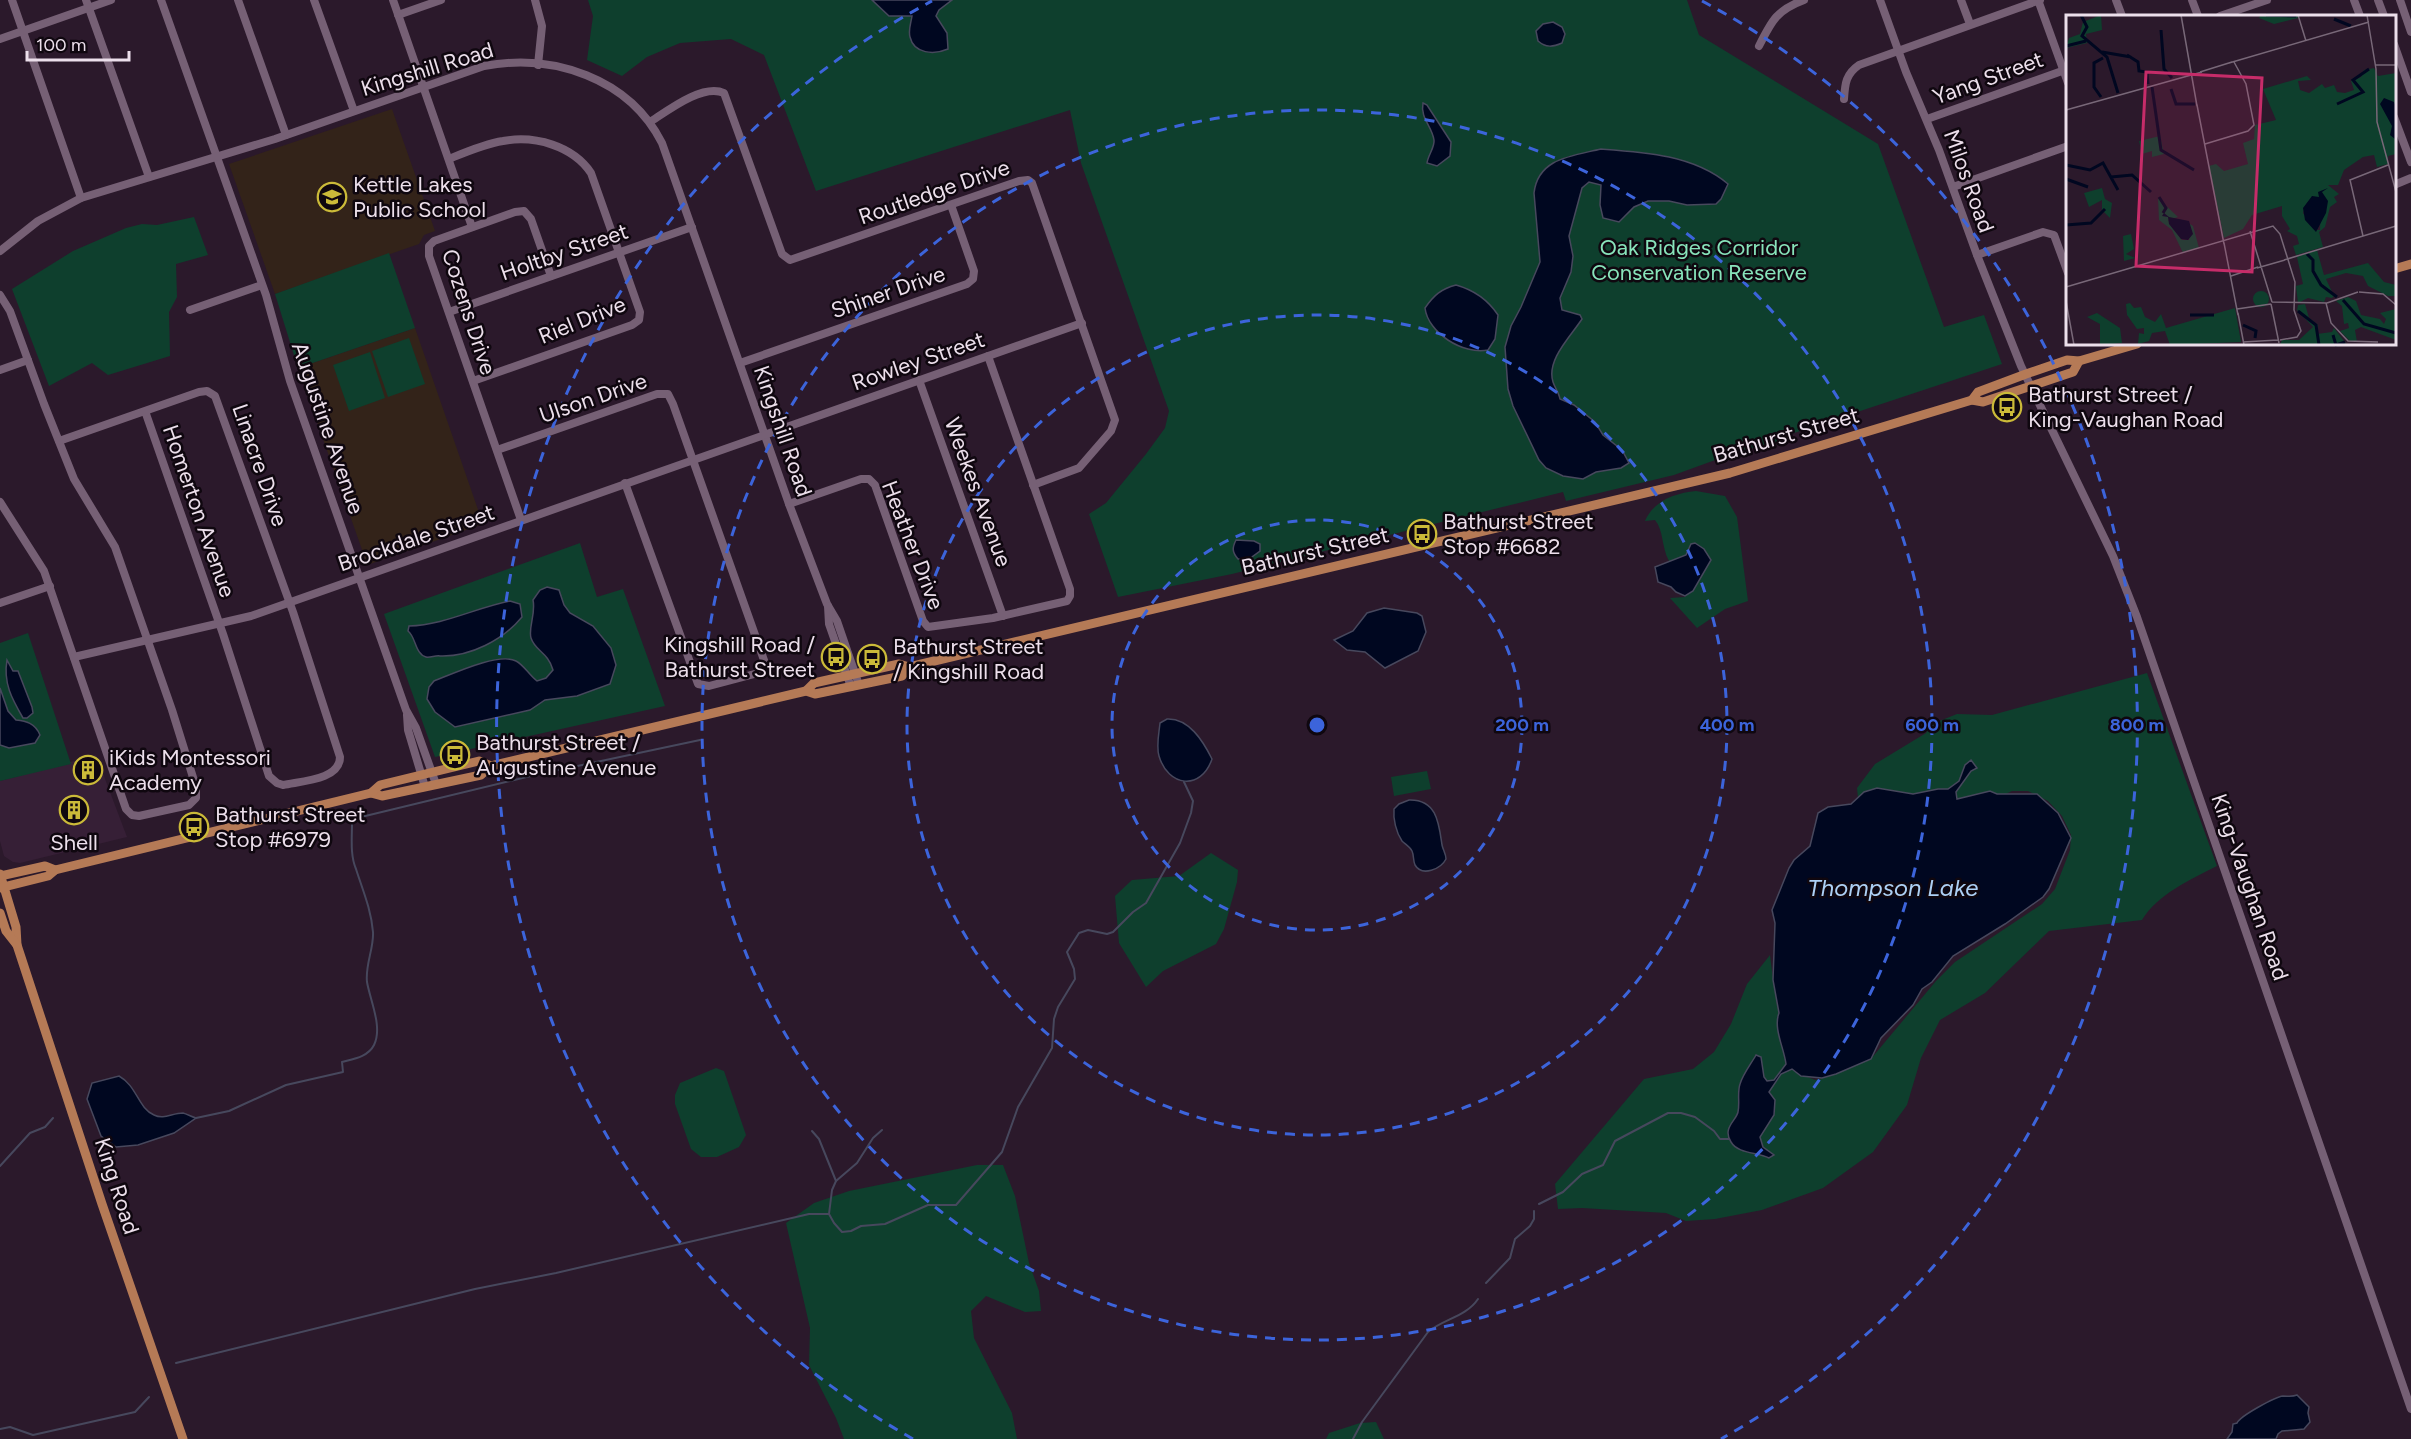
<svg xmlns="http://www.w3.org/2000/svg" width="2411" height="1439" viewBox="0 0 2411 1439" font-family="Figtree,sans-serif">
	<style>
		.built { fill: #361f36 }
		.education { fill: #332319 }
		.green { fill: #0e3f2d }
		.water { fill: #000720; stroke: #47485d; stroke-width: 1.5 }
		.lines { fill: none; stroke-linecap: round; stroke-linejoin: round }
		.stream { stroke: #47485d; stroke-width: 2 }
		.minor { stroke: #766075; stroke-width: 8 }
		.major { stroke: #b57a56; stroke-width: 9 }
		.ring { fill: none; stroke: #3c64db; stroke-width: 3; stroke-dasharray: 10 8 }
		.labels { text-anchor: middle; dominant-baseline: central; stroke-width: 5; stroke-linejoin: round; paint-order: stroke }
		.street-label { font-size: 22px; fill: #ecdfeb; stroke: #0f070f }
		.poi-label { font-size: 22px; fill: #ecdfeb; stroke: #0f070f; text-anchor: start }
		.park-label { font-size: 22px; fill: #88e4bb; stroke: #0f070f }
		.water-label { font-size: 24px; font-style: italic; fill: #add0f5; stroke: #0f070f }
		.inset-river { fill: none; stroke: #000720; stroke-width: 3 }
		.inset-road { fill: none; stroke: #786878; stroke-width: 1.5 }
		.view { fill: #c62c69; fill-opacity: 0.15; stroke: #c62c69; stroke-width: 3 }
		.inset-edge { fill: none; stroke: #ecdfeb; stroke-width: 3 }
		.centre { fill: #3c64db; stroke: #0f070f; stroke-width: 3 }
		.ring-label { font-size: 18px; text-anchor: middle; font-weight: bold; fill: #3c64db; stroke: #0f070f; stroke-width: 5; stroke-linejoin: round; paint-order: stroke }
	</style>
	<rect width="100%" height="100%" fill="#2b192b"/>
	<!-- built -->
	<path class="built" d="M96,755L127,837L20,863L13,862L4,856L0,841V781Z"/>
	<!-- education -->
	<g class="education">
		<path d="M392,109L435,231L424,235L419,244L275,294L229,164Z"/>
		<path d="M415,328L483,524L370,564L366,561L298,368Z"/>
	</g>
	<!-- green -->
	<g class="green">
		<path d="M588,0H1687L1699,35L1878,144L1944,327L1984,315L2002,364L1782,437L1775,443L1740,451L1674,475L1566,501L1563,492L1232,574L1118,597L1089,514L1106,503L1146,454L1165,428L1169,411L1081,163L1070,110L816,191L764,55L731,39L680,43L647,57L622,76L587,60L593,16Z"/>
		<path d="M194,217L208,255L176,264L177,297L169,312L170,356L108,375L92,363L49,386L12,289L73,251L126,228L142,224L157,225Z"/>
		<path d="M389,253L415,328L298,368L275,294Z"/>
		<path d="M409,338L425,384L388,397L372,351Z"/>
		<path d="M370,352L385,398L349,411L333,365Z"/>
		<path d="M1696,491L1725,496L1737,517L1748,601L1725,609L1697,628L1670,598L1685,597L1688,592L1675,562L1669,561C1661,546 1664,531 1655,520L1645,521C1654,500 1676,493 1696,491Z"/>
		<path d="M580,543L597,597L623,589L665,706L435,757L384,614Z"/>
		<path d="M28,633L71,764L0,781V643Z"/>
		<path d="M2147,673L2217,866C2191,879 2157,895 2142,920L2049,931L1985,993L1940,1020L1921,1058L1907,1105L1873,1152L1823,1188L1762,1210L1715,1219L1686,1221L1666,1213L1582,1208L1558,1209L1555,1184L1644,1079L1693,1069L1714,1052L1731,1024L1747,984L1770,955C1775,995 1780,1036 1796,1072L1815,1080L1831,1076L1845,1068L1870,1060L1936,981L1955,962L2042,904L2055,889L2070,850L2071,835L2062,816L2048,801L2028,791H2012L1995,799H1960L1942,791L1915,798L1878,789L1865,791L1858,798L1857,788L1875,764L1926,733L1932,724L1957,714L1992,715Z"/>
		<path d="M1427,771L1431,789L1394,796L1391,777Z"/>
		<path d="M1211,853L1238,870L1237,882L1224,929L1216,944L1163,971L1146,987L1119,943L1115,896L1132,880L1179,876Z"/>
		<path d="M716,1068L724,1071L746,1135L739,1147L717,1157H701L691,1149L675,1104V1095L680,1083Z"/>
		<path d="M977,1165H1003L1015,1196L1029,1263L1039,1291L1041,1311L1025,1312L986,1296L971,1311L974,1338L1012,1413L1017,1439H844L836,1418L809,1365L810,1328L786,1223L814,1203L849,1191Z"/>
		<path d="M1376,1422L1384,1439H1326L1329,1433L1360,1423Z"/>
	</g>
	<!-- water -->
	<g class="water">
		<path d="M872,0H952L939,10L936,16L947,33L948,49C934,55 914,54 910,37C908,30 911,23 912,16H889Z"/>
		<path d="M1553,22L1562,27L1565,34L1562,43C1553,47 1546,48 1538,41L1536,31L1543,24Z"/>
		<path d="M1423,103L1427,105L1451,142L1450,156L1437,166L1427,163C1428,155 1435,147 1434,140C1432,126 1420,118 1423,103Z"/>
		<path d="M1601,149C1644,152 1694,155 1728,184L1721,199L1716,204L1687,205L1669,201H1648L1634,207L1619,222L1603,218L1600,205L1601,185L1589,182L1582,188L1569,236L1573,256L1571,272L1560,298L1562,310L1580,315L1582,319C1571,336 1546,360 1553,382C1555,388 1559,393 1560,399L1574,405L1595,422L1603,435L1622,450L1629,463L1621,468L1596,472L1583,479L1563,476L1546,468L1539,460L1513,406L1508,389L1505,347L1511,326L1521,307L1540,262L1534,193C1538,158 1572,156 1601,149Z"/>
		<path d="M1456,285C1474,290 1488,300 1498,315L1495,339L1488,350C1463,355 1428,333 1425,308C1434,295 1441,289 1456,285Z"/>
		<path d="M1236,540L1254,541L1260,544V551L1249,559H1238C1232,552 1232,548 1236,540Z"/>
		<path d="M1695,543L1704,549L1711,560L1693,591L1685,596L1676,592L1671,587L1658,582L1655,567L1686,555L1691,544Z"/>
		<path d="M547,587L559,590L564,605L570,613L593,626L611,648L616,665L610,684L577,696L545,700L530,710L455,727L435,712L427,699L429,687L434,681C452,674 499,652 516,661C524,665 529,675 537,681L546,678L553,670C548,652 535,651 531,638C528,628 536,614 533,600L540,590Z"/>
		<path d="M510,601L520,604L522,617C503,640 470,657 440,656C436,655 430,658 426,657C415,654 416,637 408,631L409,626C444,625 475,608 510,601Z"/>
		<path d="M1384,608L1417,613L1422,616L1426,632L1418,651L1385,668L1365,652L1347,650L1334,640L1353,631L1367,613Z"/>
		<path d="M7,660L13,671H18L32,707L33,713L27,718H23C12,699 3,683 7,660Z"/>
		<path d="M0,688L8,711L16,720C26,721 35,723 40,735L35,743L9,748L0,745Z"/>
		<path d="M1167,719C1189,718 1203,741 1212,759C1201,791 1168,787 1159,756C1156,746 1159,733 1160,723Z"/>
		<path d="M1971,760L1977,768L1971,771L1956,792L1957,799L1990,791L1997,794H2037L2058,813L2071,838L2049,889L2043,897L2005,924L1953,956L1932,982L1922,989L1913,1005L1881,1038L1871,1059L1836,1074L1822,1078L1801,1076L1792,1069L1781,1074L1769,1092L1775,1100L1774,1115L1760,1137L1763,1147L1774,1155L1769,1158C1757,1152 1738,1154 1731,1142C1722,1128 1736,1121 1738,1112C1740,1103 1737,1093 1740,1084C1743,1074 1751,1064 1756,1055L1761,1057L1764,1077L1767,1081L1774,1080L1786,1064C1784,1048 1773,1028 1779,1013L1773,980L1775,923L1772,910L1789,868L1794,860L1810,846L1818,813L1828,807L1851,804L1864,792L1877,788L1913,794L1938,789H1948L1959,781L1965,765Z"/>
		<path d="M1409,800C1437,799 1439,824 1442,845C1443,850 1446,854 1446,859C1441,869 1422,877 1415,865C1413,861 1414,855 1412,851C1410,847 1405,844 1402,841C1396,832 1393,819 1394,809L1399,804Z"/>
		<path d="M119,1076C137,1086 138,1108 154,1115C164,1120 172,1113 183,1113C187,1114 192,1117 196,1118L174,1133L138,1145L116,1147L101,1136L87,1099L92,1083Z"/>
		<path d="M2297,1395L2309,1407L2308,1413L2310,1422L2304,1429L2282,1431L2278,1434L2276,1439H2227L2232,1432L2233,1424L2237,1423C2240,1416 2275,1397 2283,1396C2289,1396 2292,1397 2297,1395Z"/>
	</g>
	<g class="lines">
		<!-- stream -->
		<g class="stream">
			<path d="M196,1118L229,1111L286,1085L343,1072L342,1062C353,1059 368,1057 374,1045C383,1027 370,1000 367,982C365,965 374,948 373,932C371,909 363,891 356,869C350,855 352,838 352,823L357,818L535,775L700,740"/>
			<path d="M882,1130L873,1138L857,1163L836,1181L832,1190L829,1214L834,1223L842,1232L851,1231L861,1226L885,1224L928,1205H956L1002,1152L1018,1107L1052,1048L1054,1019L1058,1007L1075,979L1074,969L1067,952L1079,933L1088,930L1107,934L1113,932L1133,912L1146,903L1180,843L1191,813L1193,801L1184,782"/>
			<path d="M812,1131L819,1139L836,1181"/>
			<path d="M0,1166L30,1133L45,1127L53,1118"/>
			<path d="M1539,1204L1563,1192L1582,1174L1603,1165L1615,1141L1668,1113H1681L1695,1117L1714,1131L1720,1139H1729"/>
			<path d="M1486,1283L1510,1258L1515,1239L1530,1226L1534,1219V1211"/>
			<path d="M176,1363L475,1289L556,1273L809,1214H829"/>
			<path d="M0,1429L10,1427L33,1435L135,1412L149,1397"/>
			<path d="M1353,1439L1362,1422L1428,1332C1443,1319 1466,1317 1478,1299"/>
		</g>
		<!-- minor -->
		<g class="minor">
			<path d="M12,0L81,198"/>
			<path d="M86,0L149,177"/>
			<path d="M161,0L266,295L290,381L406,710L416,728L436,784"/>
			<path d="M238,0L286,135"/>
			<path d="M314,0L354,111"/>
			<path d="M393,0L472,227"/>
			<path d="M535,0L542,26L538,65"/>
			<path d="M1880,0L1906,72L1939,150L1977,255L2021,366L2113,556L2137,617L2411,1409"/>
			<path d="M1961,0L1970,24"/>
			<path d="M2038,0L2068,83"/>
			<path d="M2116,0L2122,16"/>
			<path d="M2192,0L2198,16"/>
			<path d="M2354,0L2360,16"/>
			<path d="M2378,0L2384,16"/>
			<path d="M2400,0L2411,32"/>
			<path d="M398,15L441,0"/>
			<path d="M2220,16L2267,0"/>
			<path d="M0,39L111,0"/>
			<path d="M2394,44L2411,92"/>
			<path d="M1759,46C1772,20 1777,10 1804,0"/>
			<path d="M1844,99C1845,83 1846,74 1859,65L2040,0"/>
			<path d="M2394,117L2411,162"/>
			<path d="M1927,119L2062,71"/>
			<path d="M650,122C667,111 703,83 724,93L782,254L790,260L1019,181L1028,180L1032,183L1115,420L1111,431L1079,468L1033,485"/>
			<path d="M449,159C466,152 484,144 503,141C535,135 573,146 591,173L640,312L639,320L632,325L473,381"/>
			<path d="M2394,185L2411,178"/>
			<path d="M1953,187L2068,146"/>
			<path d="M0,251L38,221L81,198L275,139L484,66C553,53 629,78 662,143L789,504L827,604L837,621L859,685"/>
			<path d="M1977,255L2043,232L2054,235L2068,273"/>
			<path d="M0,295L10,311L44,404L74,479L115,547L172,710L196,787V798L189,805L139,816L132,815L126,809L44,571L0,502"/>
			<path d="M190,310L262,285"/>
			<path d="M449,312L692,227"/>
			<path d="M740,363L967,284L973,279L974,271L951,205"/>
			<path d="M0,370L28,360"/>
			<path d="M919,380L1003,616"/>
			<path d="M59,441L199,392L207,391L215,396L293,612L340,757C340,780 301,781 283,785L277,783L269,776L223,634L145,411"/>
			<path d="M497,450L657,394H668L673,404L765,663L762,672L709,686L698,684L625,483"/>
			<path d="M789,504L861,479H869L875,485L923,621L928,627L993,618L1067,601L1070,596V589L988,356"/>
			<path d="M521,520L429,256V246L434,241L515,212L524,211L531,219L551,276"/>
			<path d="M0,603L50,586"/>
			<path d="M828,606L829,624L851,687"/>
			<path d="M74,657L251,616L1082,323"/>
			<path d="M407,715L408,730L425,787"/>
		</g>
		<!-- major -->
		<g class="major">
			<path d="M2394,269L2411,264"/>
			<path d="M1972,400L1978,392L2026,374L2067,360L2079,361L2137,344"/>
			<path d="M806,691L814,683L899,664L909,667L1730,473L1972,400L1983,402L2073,372L2079,361"/>
			<path d="M371,793L382,796L481,775L491,766L806,691L815,694L902,676L909,667"/>
			<path d="M0,874L16,927L17,945L102,1204L183,1439"/>
			<path d="M0,876L45,866L55,870"/>
			<path d="M0,888L48,876L55,870L371,793L380,785L479,761L491,766"/>
			<path d="M0,913L6,931L17,945"/>
		</g>
	</g>
	<!-- distance rings -->
	<g class="ring">
		<circle cx="1317" cy="725" r="205"/>
		<circle cx="1317" cy="725" r="410"/>
		<circle cx="1317" cy="725" r="615"/>
		<path d="M913 1439A820 820 0 0 1 932 1M1702 1A820 820 0 0 1 1721 1439"/>
	</g>
	<!-- icons -->
	<defs>
		<g id="school-ring" transform="scale(1.5)"><circle r="9.5" fill="#0f070f" stroke="#cbba39" stroke-width="1.5"/><path d="M0-5L7-2L0 1L-7-2ZM-4 1L0 2.5L4 1V4Q0 6-4 4Z" fill="#cbba39"/></g>
		<g id="bus-ring" transform="scale(1.5)"><circle r="9.5" fill="#0f070f" stroke="#cbba39" stroke-width="1.5"/><path d="M-5-6H5V4H4V6H2V4H-2V6H-4V4H-5ZM-3.5-4V0h7V-4ZM-3.5 1.2v1.5H-2V1.2ZM2 1.2v1.5H3.5V1.2Z" fill="#cbba39"/></g>
		<g id="building-ring" transform="scale(1.5)"><circle r="9.5" fill="#0f070f" stroke="#cbba39" stroke-width="1.5"/><path d="M-4-6H4V6H1V3H-1V6H-4ZM-2.5-4.3h1.7v1.8h-1.7ZM.8-4.3h1.7v1.8H.8ZM-2.5-1h1.7V.8h-1.7ZM.8-1h1.7V.8H.8Z" fill="#cbba39"/></g>
	</defs>
	<g fill-rule="evenodd">
		<use href="#school-ring" x="332" y="197"/>
		<use href="#bus-ring" x="2007" y="407"/>
		<use href="#bus-ring" x="1422" y="534"/>
		<use href="#bus-ring" x="836" y="657"/>
		<use href="#bus-ring" x="872" y="659"/>
		<use href="#bus-ring" x="455" y="755"/>
		<use href="#building-ring" x="88" y="770"/>
		<use href="#building-ring" x="74" y="810"/>
		<use href="#bus-ring" x="194" y="827"/>
	</g>
	<g class="labels">
		<!-- street labels -->
		<g class="street-label">
			<text transform="translate(427 69) rotate(-17)">Kingshill Road</text>
			<text transform="translate(1988 78) rotate(-20)">Yang Street</text>
			<text transform="translate(1969 181) rotate(70)">Milos Road</text>
			<text transform="translate(934 192) rotate(-19)">Routledge Drive</text>
			<text transform="translate(564 252) rotate(-19)">Holtby Street</text>
			<text transform="translate(888 292) rotate(-19)">Shiner Drive</text>
			<text transform="translate(469 312) rotate(72)">Cozens Drive</text>
			<text transform="translate(582 320) rotate(-22)">Riel Drive</text>
			<text transform="translate(918 361) rotate(-19)">Rowley Street</text>
			<text transform="translate(593 398) rotate(-19)">Ulson Drive</text>
			<text transform="translate(328 428) rotate(71)">Augustine Avenue</text>
			<text transform="translate(783 431) rotate(71)">Kingshill Road</text>
			<text transform="translate(1786 435) rotate(-16)">Bathurst Street</text>
			<text transform="translate(260 465) rotate(71)">Linacre Drive</text>
			<text transform="translate(978 492) rotate(70)">Weekes Avenue</text>
			<text transform="translate(199 511) rotate(71)">Homerton Avenue</text>
			<text transform="translate(416 538) rotate(-19)">Brockdale Street</text>
			<text transform="translate(913 545) rotate(69)">Heather Drive</text>
			<text transform="translate(1315 551) rotate(-13)">Bathurst Street</text>
			<text transform="translate(2250 887) rotate(71)">King-Vaughan Road</text>
			<text transform="translate(117 1186) rotate(72)">King Road</text>
		</g>
		<!-- poi labels -->
		<g class="poi-label">
			<text x="353" y="184">Kettle Lakes<tspan x="353" dy="25">Public School</tspan></text>
			<text x="2028" y="394">Bathurst Street /<tspan x="2028" dy="25">King-Vaughan Road</tspan></text>
			<text x="1443" y="521">Bathurst Street<tspan x="1443" dy="25">Stop #6682</tspan></text>
			<text x="815" y="644" text-anchor="end">Kingshill Road /<tspan x="815" dy="25">Bathurst Street</tspan></text>
			<text x="893" y="646">Bathurst Street<tspan x="893" dy="25">/ Kingshill Road</tspan></text>
			<text x="476" y="742">Bathurst Street /<tspan x="476" dy="25">Augustine Avenue</tspan></text>
			<text x="109" y="757">iKids Montessori<tspan x="109" dy="25">Academy</tspan></text>
			<text x="215" y="814">Bathurst Street<tspan x="215" dy="25">Stop #6979</tspan></text>
			<text x="74" y="842" text-anchor="middle">Shell</text>
		</g>
		<!-- park labels -->
		<g class="park-label">
			<text x="1699" y="247">Oak Ridges Corridor<tspan x="1699" dy="25">Conservation Reserve</tspan></text>
		</g>
		<!-- water labels -->
		<g class="water-label">
			<text x="1893" y="887">Thompson Lake</text>
		</g>
	</g>
	<!-- overview -->
	<g transform="translate(2066 15)">
		<rect width="330" height="330" fill="#2b192b"/>
		<path d="M35,0L36,15L20,19L21,28L0,33L3,23L14,19L17,7ZM195,0H231L232,3L208,9L193,3ZM308,53L312,61L330,58V139L322,141V149L311,152L308,140L297,142L278,155L272,170H262L273,179L268,182L271,187L264,192L259,212L253,217L257,232L230,240L227,231L233,229L231,221L221,216L224,214L216,201V191L186,200L177,214L158,223L143,151L150,149L158,156L182,149L177,128L188,124L189,110L210,105L197,74L241,61L245,65L232,66L234,75L243,78L256,69L259,73L268,70L271,77L279,78L288,75L285,66L295,62L298,55ZM255,181L254,215H249L237,198L241,188ZM94,121L98,139L86,142V136L76,139L73,126ZM36,173L39,184L46,188L44,203L36,195V185L23,192L18,178ZM92,183L112,202L102,205L116,225H123L124,209L127,211L133,233L117,238L106,215L93,205ZM65,219L68,234L60,239L69,243L58,246L57,221ZM251,235L258,260L302,248L318,267L330,270V281H322L302,271L297,261L280,258L260,264L268,281L266,283L260,282L258,287L242,283L232,288L230,271L237,269L231,242ZM187 284a8 8 0 1 1 16 0a8 8 0 1 1-16 0ZM282,282L290,286L295,300L314,304L318,309L320,304L314,298L330,294V325L295,312L289,315L291,327L284,326L274,316L283,313L282,308L278,309L276,291L270,286ZM64,288L68,293L75,292L79,302L89,307L95,299L100,313L169,293L175,327L104,330L99,316L86,318L83,326L72,329L73,318L78,319V313L71,314L61,300L60,289ZM239,289L243,303L252,310L251,319L266,317L268,313L281,330H214L216,325H233L247,312L231,295L232,290ZM31,298L54,313L56,328L34,330V309L21,302Z" fill="#0e3f2d" fill-rule="evenodd"/>
		<path d="M318,83L328,87L330,92L329,124L324,120L326,111L314,89ZM262,173L256,177L262,186L260,198L250,217L239,205L237,193L246,181L253,182L252,177ZM98,198L103,202L123,206L127,219L122,225L115,224L103,209L102,202L96,201Z" fill="#000720"/>
		<path class="inset-river" d="M15,0L21,12L16,21L41,42L52,78M200,0L230,1M268,4L285,11M95,15L98,54L106,63M0,31L20,26M36,37L65,42M61,40L72,47L73,56L81,57L82,69M86,72L95,135L128,155M105,74L110,89H129M35,82L28,72V48L37,43M271,89L297,77L287,65L303,54M0,150L24,155L37,148L52,175M45,162L66,160L85,177M0,164L22,172M93,182L100,193L97,198M0,210L25,208L39,194M241,239L247,245V256L255,270L271,282M277,285L298,309L330,318M232,296L250,310L253,330M124,300H148M177,310L190,316L189,323M267,320L270,330L279,327"/>
		<path class="inset-road" d="M115,0L131,91M232,0L240,26M301,0L310,54L311,107L330,177M163,48L303,7M310,50H330M134,57L166,47M131,90L158,229M0,95L136,57M139,129L182,116L188,110L180,69L168,47M184,216L206,287M297,221L284,165L322,150M158,228L172,300M218,245L330,211M191,253L219,245M165,261L192,252M0,272L207,211L214,219L229,267L228,295L235,316L231,322L214,325M293,277L317,279L330,290M0,286L8,330M206,287L261,288M260,288L265,308L282,326L312,327M261,288L292,277M205,289L213,328M171,294L205,289M172,298L178,330M177,327L212,325"/>
		<path class="view" d="M80,57L196,63L186,257L70,251Z"/>
		<rect width="330" height="330" class="inset-edge"/>
	</g>
	<circle cx="1317" cy="725" r="9" class="centre"/>
	<g class="ring-label">
		<text x="1522" y="731">200 m</text>
		<text x="1727" y="731">400 m</text>
		<text x="1932" y="731">600 m</text>
		<text x="2137" y="731">800 m</text>
	</g>
	<!-- scale -->
	<path d="M27 51v9h102v-9" fill="none" stroke="#ecdfeb" stroke-width="3"/>
	<text x="36" y="51" font-size="18" fill="#ecdfeb" stroke="#0f070f" stroke-width="4.5" paint-order="stroke">100 m</text>
</svg>
